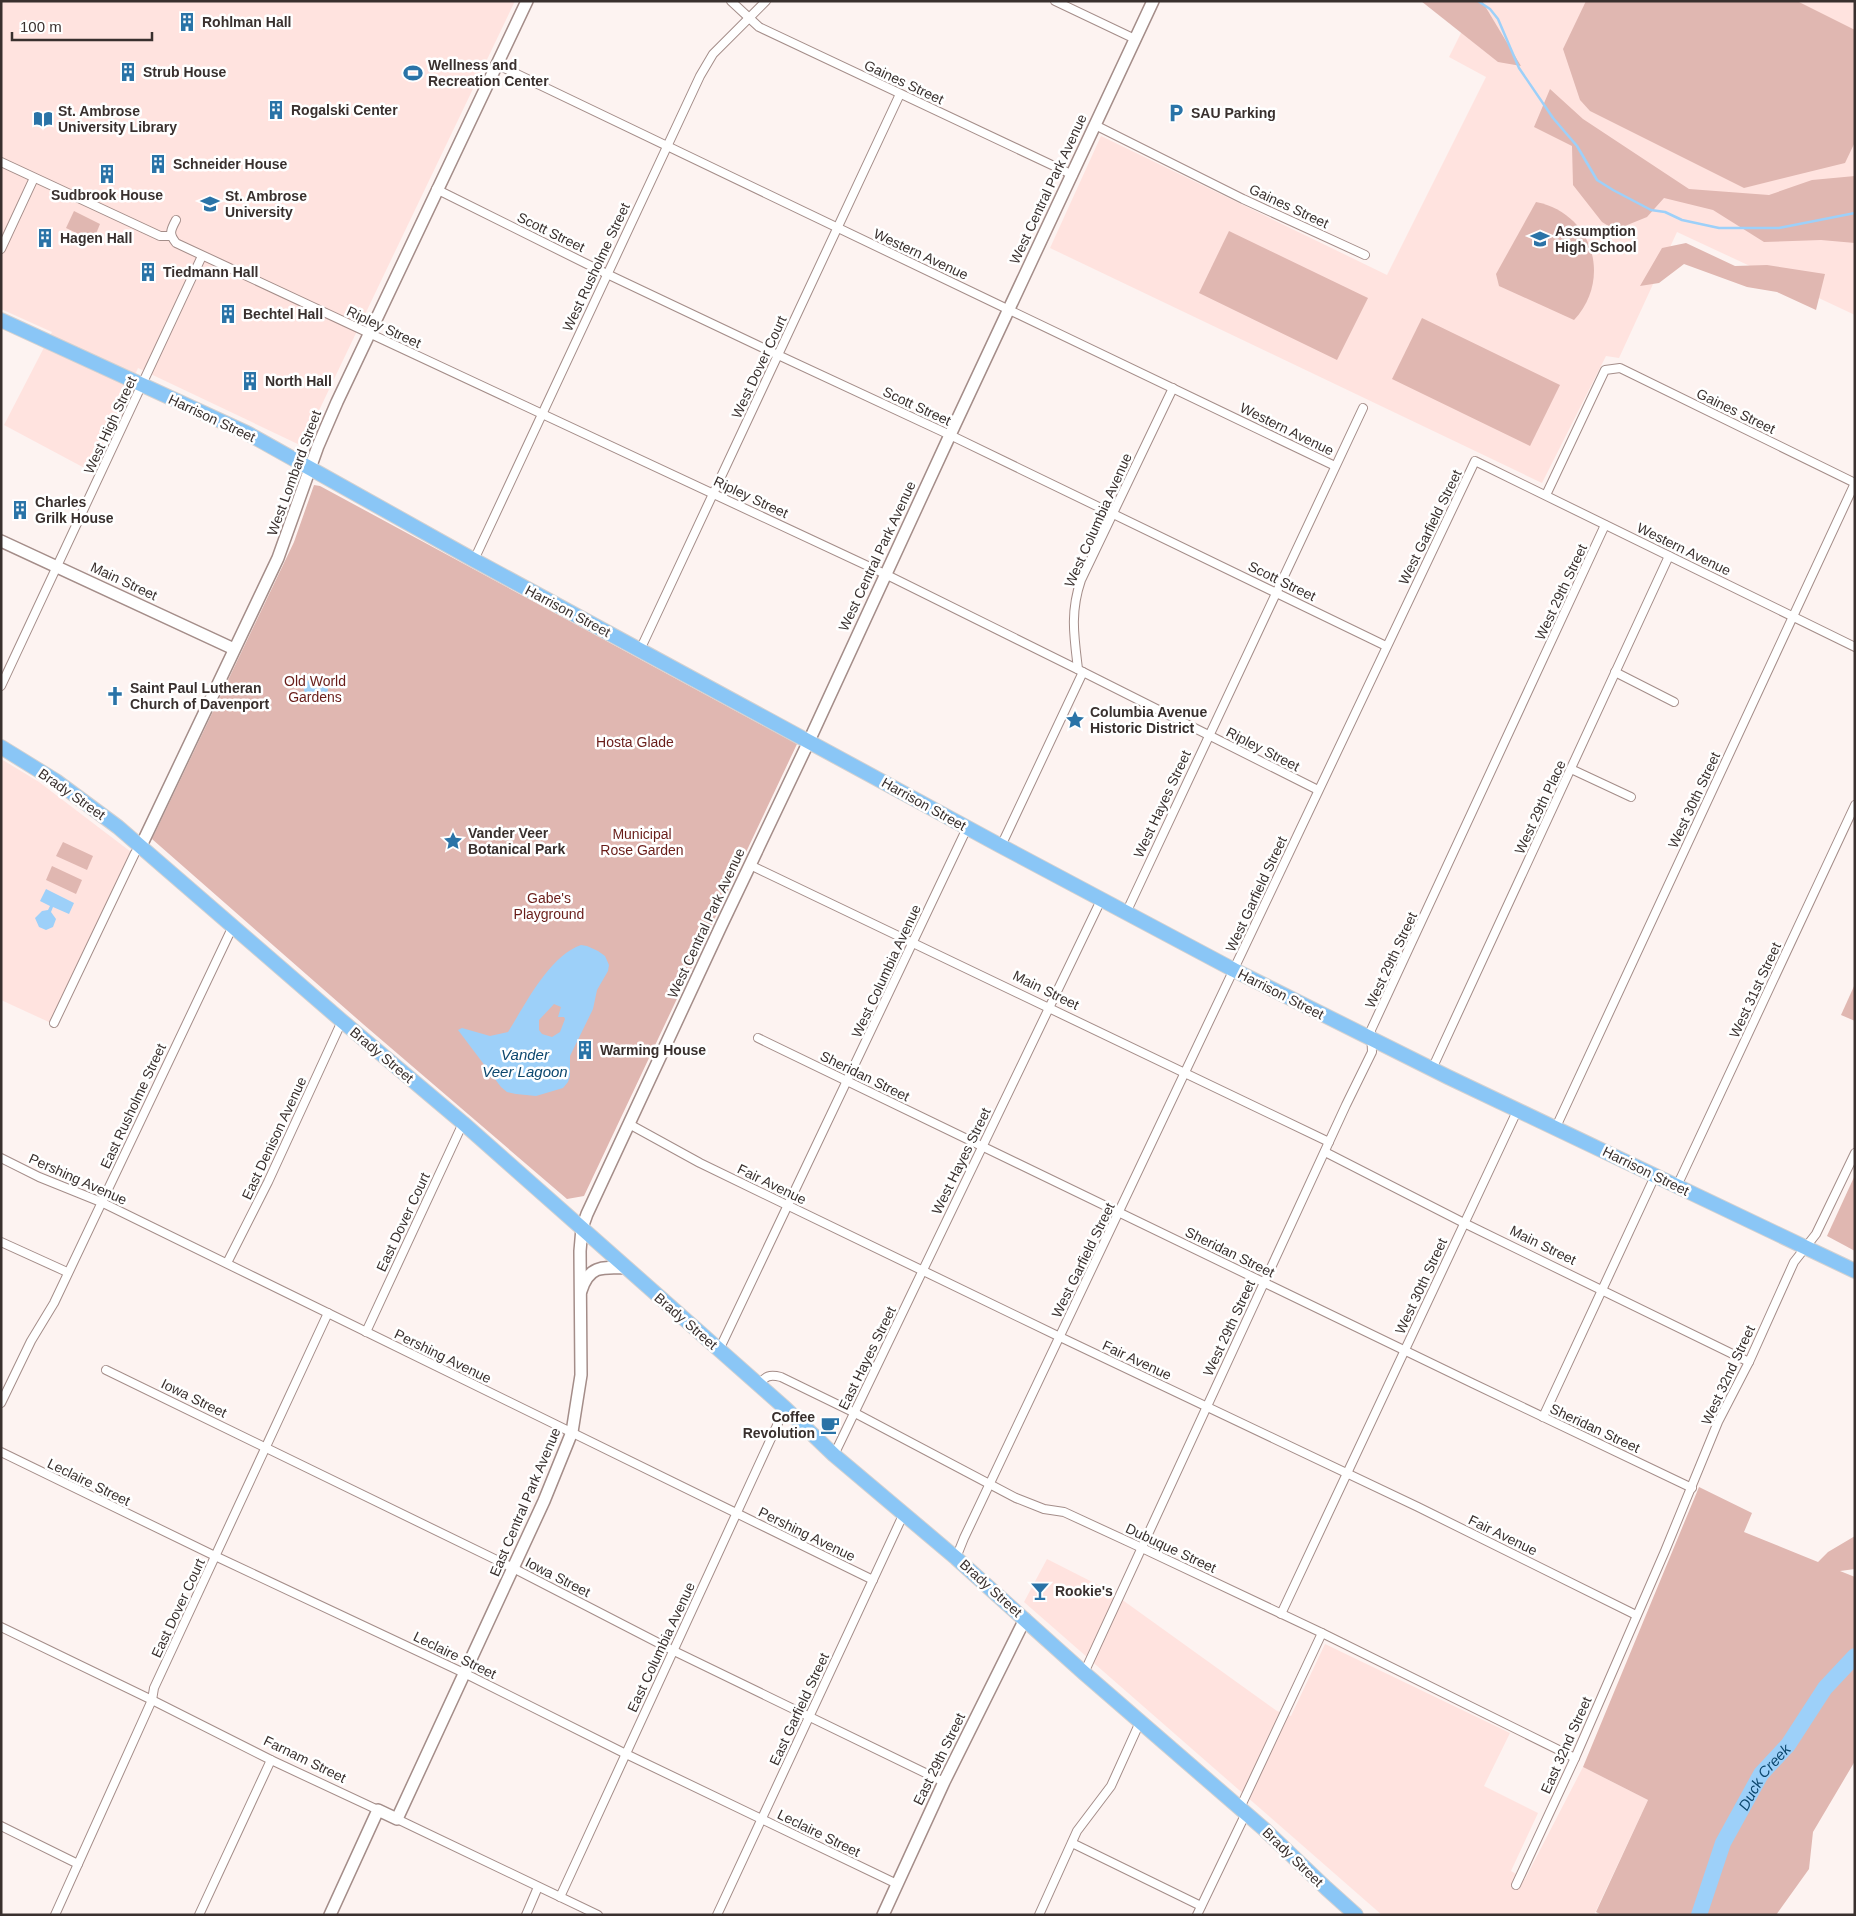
<svg xmlns="http://www.w3.org/2000/svg" width="1856" height="1916" viewBox="0 0 1856 1916" font-family="Helvetica,sans-serif">
	<style>
		.built { fill: #ffe3df }
		.green { fill: #e0b7b1 }
		.water { fill: #9dd0f9; fill-rule: evenodd }
		.lines { fill: none; stroke-linecap: round; stroke-linejoin: round }
		.stream { stroke: #9dd0f9; stroke-width: 2.5 }
		.river { stroke: #9dd0f9; stroke-width: 16 }
		.street-casing { stroke: #a48d89; stroke-width: 10 }
		.secondary-casing { stroke: #a48d89; stroke-width: 14 }
		.highway-casing { stroke: #d3d1d1; stroke-width: 16 }
		.street { stroke: #fff; stroke-width: 8 }
		.secondary { stroke: #fff; stroke-width: 11 }
		.highway { stroke: #8ac6f6; stroke-width: 14 }
		.labels { text-anchor: middle; dominant-baseline: central; stroke-width: 5; stroke-linejoin: round; paint-order: stroke }
		.poi-label { font-size: 14px; font-weight: bold; fill: #39302e; stroke: #fff; text-anchor: start }
		.street-label { font-size: 14px; fill: #39302e; stroke: #fff }
		.park-label { font-size: 14px; fill: #691d19; stroke: #fff }
		.water-label { font-size: 15px; font-style: italic; fill: #0c476e; stroke: #fff }
	</style>
	<rect width="100%" height="100%" fill="#fdf3f1"/>
	<!-- built -->
	<g class="built">
		<path d="M1,1H515L302,446L138,368L92,472L4,425L52,332L1,309Z"/>
		<path d="M1477,1H1855V315L1677,232L1619,358L1606,356L1542,483L1050,248L1101,136L1387,275L1486,77L1449,57Z"/>
		<path d="M1,759L39,782L131,852L51,1023L1,1000Z"/>
		<path d="M1047,1559L1110,1591L1277,1711L1291,1716L1325,1644L1510,1733L1484,1786L1538,1813L1511,1871L1525,1879L1583,1767L1648,1800L1594,1915H1382L1024,1602Z"/>
	</g>
	<!-- green -->
	<g class="green">
		<path d="M1421,1H1482L1521,66L1498,62Z"/>
		<path d="M1586,1H1797L1855,30V142L1845,163L1744,188L1590,111L1580,100L1563,49Z"/>
		<path d="M1550,89L1583,119L1689,189L1769,195L1812,180L1855,176V243L1821,240L1764,242L1713,210L1664,198L1647,217L1615,230L1602,222L1573,185L1572,146L1534,127Z"/>
		<path d="M1536,202C1592,213 1613,278 1574,320L1499,286L1496,274Z"/>
		<path d="M74,211L100,224L93,241L66,228Z"/>
		<path d="M1229,231L1368,298L1337,360L1199,293Z"/>
		<path d="M1686,243L1735,266L1767,265L1825,274L1816,310L1777,292L1747,287L1684,264L1659,283L1640,286L1662,248Z"/>
		<path d="M1422,318L1560,385L1530,446L1392,379Z"/>
		<path d="M314,485L320,486L797,744L584,1196L567,1199L363,1024L152,839L294,542Z"/>
		<path d="M63,842L93,856L87,870L56,856Z"/>
		<path d="M52,866L82,880L76,894L46,880Z"/>
		<path d="M1855,984V1021L1841,1015Z"/>
		<path d="M1855,1175V1251L1827,1236Z"/>
		<path d="M1699,1487L1752,1513L1744,1532L1818,1562L1828,1552L1855,1536V1569L1840,1571L1855,1577V1761L1813,1832L1809,1869L1776,1915H1602L1596,1912L1648,1800L1583,1767Z"/>
	</g>
	<!-- water -->
	<g class="water">
		<circle cx="316" cy="689" r="12"/>
		<path d="M46,889L74,903L69,914L53,907L51,912L56,919L53,927L46,930L39,927L35,918L42,911L48,910L50,906L40,901Z"/>
		<path d="M581,945L587,946L598,951L605,956L609,965L608,971L597,990L593,1009L570,1056V1076L568,1082L563,1088L536,1096L516,1094L507,1092L501,1087L458,1030L462,1028L490,1036L508,1032C525,1005 549,956 581,945ZM554,1004L561,1007L558,1017H564L565,1019L560,1032L552,1037L542,1034L539,1030V1020Z"/>
	</g>
	<g class="lines">
		<!-- stream -->
		<path class="stream" d="M1478,1L1490,9L1498,19L1519,68L1553,118L1577,146L1597,180L1613,190L1651,210L1665,212L1682,220L1719,228H1779L1855,213"/>
		<!-- river -->
		<path class="river" id="s1" d="M1699,1915L1723,1843L1761,1774L1788,1745L1825,1688L1855,1656"/>
		<!-- street casing -->
		<g class="street-casing">
			<g id="street">
				<path d="M731,1L759,27L1073,175"/>
				<path d="M1055,1L1135,39"/>
				<path d="M498,65L1335,466"/>
				<path d="M1095,125L1243,199L1365,255"/>
				<path d="M1,162L160,236H170"/>
				<path d="M436,189L607,274L778,355L950,435L1386,646"/>
				<path d="M176,220C170,231 169,234 176,243L885,574L1083,672L1318,790"/>
				<path d="M1,249L34,178"/>
				<path d="M1546,495L1605,370L1620,368L1855,483"/>
				<path d="M474,560L700,76L713,54L766,1"/>
				<path d="M640,650L900,94"/>
				<path d="M1078,669C1074,636 1070,612 1081,580L1173,388"/>
				<path d="M1615,672L1674,702"/>
				<path d="M1,686L202,256"/>
				<path d="M1571,769L1631,797"/>
				<path d="M1001,846L1083,672"/>
				<path d="M750,865L1329,1142"/>
				<path d="M1126,913L1363,408"/>
				<path d="M54,1023L135,853L141,846"/>
				<path d="M758,1038L1472,1383L1692,1488"/>
				<path d="M1432,1069L1669,556"/>
				<path d="M629,1124L700,1163L1060,1337L1418,1507L1636,1615"/>
				<path d="M1556,1127L1855,483"/>
				<path d="M1325,1152L1464,1223L1749,1362"/>
				<path d="M1,1158L39,1177L101,1202L873,1580"/>
				<path d="M1677,1186L1855,805"/>
				<path d="M1,1242L67,1272"/>
				<path d="M227,1263L268,1182L342,1021"/>
				<path d="M366,1332L463,1123"/>
				<path d="M719,1350L967,828"/>
				<path d="M106,1370L513,1568L674,1651L944,1782"/>
				<path d="M758,1385C766,1376 769,1374 781,1377L855,1413L1016,1498L1044,1509L1064,1512L1142,1548L1322,1633L1575,1758"/>
				<path d="M1,1403L31,1341L54,1303L233,926"/>
				<path d="M1543,1417L1655,1176"/>
				<path d="M1,1452L215,1556L464,1673L626,1754L897,1884"/>
				<path d="M834,1455L1101,900"/>
				<path d="M956,1558L964,1538L1475,461L1855,647"/>
				<path d="M1281,1614L1518,1109"/>
				<path d="M1,1627L152,1700L271,1760L378,1810"/>
				<path d="M1084,1673L1346,1105L1372,1052L1371,1030L1605,525"/>
				<path d="M1240,1808L1322,1633"/>
				<path d="M397,1819L598,1915"/>
				<path d="M1,1826L78,1864"/>
				<path d="M1072,1843L1201,1906"/>
				<path d="M1516,1885L1575,1758L1665,1551L1718,1422L1749,1362L1794,1262L1816,1234L1855,1153"/>
				<path d="M560,1897L785,1408"/>
				<path d="M55,1915L152,1700L154,1688L328,1313"/>
				<path d="M199,1915L271,1760"/>
				<path d="M526,1915L538,1887"/>
				<path d="M717,1915L904,1513"/>
				<path d="M1039,1915L1077,1831L1111,1786L1140,1722"/>
				<path d="M1197,1915L1246,1813"/>
			</g>
		</g>
		<!-- secondary casing -->
		<g class="secondary-casing">
			<g id="secondary">
				<path d="M1,541L234,649"/>
				<path d="M141,846L278,558L318,446L337,402L527,1"/>
				<path d="M581,1291C589,1265 603,1267 626,1268"/>
				<path d="M330,1915L378,1810L397,1819L544,1501L572,1432L581,1375L580,1251L582,1228L587,1214L721,926L809,741L950,435L1153,1"/>
				<path d="M883,1915L944,1782L1025,1619"/>
			</g>
		</g>
		<!-- highway casing -->
		<g class="highway-casing">
			<g id="highway">
				<path d="M1,320L247,433L474,560L1001,846L1234,970L1448,1077L1855,1271"/>
				<path d="M1,747L56,781L118,827L342,1021L463,1123L785,1408L834,1455L956,1558L1084,1673L1264,1829L1326,1888L1356,1915"/>
			</g>
		</g>
		<!-- street -->
		<use href="#street" class="street"/>
		<!-- secondary -->
		<use href="#secondary" class="secondary"/>
		<!-- highway -->
		<use href="#highway" class="highway"/>
	</g>
	<!-- icons -->
	<defs>
		<g id="building-bare" transform="scale(1.5)"><path d="M-4-6H4V6H1V3H-1V6H-4ZM-2.5-4.3h1.7v1.8h-1.7ZM.8-4.3h1.7v1.8H.8ZM-2.5-1h1.7V.8h-1.7ZM.8-1h1.7V.8H.8Z" fill="#2a73a7" stroke="#fff" stroke-width="2.5" paint-order="stroke"/></g>
		<g id="stadium-bare" transform="scale(1.5)"><path d="M0-5a6.5 5 0 1 0 0 10a6.5 5 0 1 0 0-10ZM-3.5-1.8h7v3.6h-7Z" fill="#2a73a7" stroke="#fff" stroke-width="2.5" paint-order="stroke"/></g>
		<g id="parking-bare" transform="scale(1.5)"><path d="M-3.5-5.5H1a3.5 3.5 0 0 1 0 7H-1V5.5H-3.5ZM-1-3.4V-.6H.8a1.4 1.4 0 0 0 0-2.8Z" fill="#2a73a7" stroke="#fff" stroke-width="2.5" paint-order="stroke"/></g>
		<g id="library-bare" transform="scale(1.5)"><path d="M-6-4Q-3-5.5-.7-3.5V5Q-3 3-6 4ZM6-4Q3-5.5 .7-3.5V5Q3 3 6 4Z" fill="#2a73a7" stroke="#fff" stroke-width="2.5" paint-order="stroke"/></g>
		<g id="university-bare" transform="scale(1.5)"><path d="M0-5L7-2L0 1L-7-2ZM-4 1L0 2.5L4 1V4Q0 6-4 4Z" fill="#2a73a7" stroke="#fff" stroke-width="2.5" paint-order="stroke"/></g>
		<g id="school-bare" transform="scale(1.5)"><path d="M0-5L7-2L0 1L-7-2ZM-4 1L0 2.5L4 1V4Q0 6-4 4Z" fill="#2a73a7" stroke="#fff" stroke-width="2.5" paint-order="stroke"/></g>
		<g id="church-bare" transform="scale(1.5)"><path d="M-1.2-6h2.4v3.5h3.3v2.4h-3.3V6h-2.4V-.1h-3.3v-2.4h3.3Z" fill="#2a73a7" stroke="#fff" stroke-width="2.5" paint-order="stroke"/></g>
		<g id="sight-bare" transform="scale(1.5)"><path d="M0-6L1.8-2.2L6-1.7L2.9 1.2L3.7 5.4L0 3.3L-3.7 5.4L-2.9 1.2L-6-1.7L-1.8-2.2Z" fill="#2a73a7" stroke="#fff" stroke-width="2.5" paint-order="stroke"/></g>
		<g id="cafe-bare" transform="scale(1.5)"><path d="M-5.5-4.5H6V0H3Q3 3.5 0 3.5H-2.5Q-5.5 3.5-5.5 0ZM3-3.2v2h1.7v-2ZM-6 4.5H4V6H-6Z" fill="#2a73a7" stroke="#fff" stroke-width="2.5" paint-order="stroke"/></g>
		<g id="bar-bare" transform="scale(1.5)"><path d="M-6-5H6L.8 .8V4.5H3.5V6h-7V4.5H-.8V.8Z" fill="#2a73a7" stroke="#fff" stroke-width="2.5" paint-order="stroke"/></g>
	</defs>
	<g fill-rule="evenodd">
		<use href="#building-bare" x="187" y="22"/>
		<use href="#building-bare" x="128" y="72"/>
		<use href="#stadium-bare" x="413" y="73"/>
		<use href="#building-bare" x="276" y="110"/>
		<use href="#parking-bare" x="1176" y="113"/>
		<use href="#library-bare" x="43" y="119"/>
		<use href="#building-bare" x="158" y="164"/>
		<use href="#building-bare" x="107" y="174"/>
		<use href="#university-bare" x="210" y="204"/>
		<use href="#building-bare" x="45" y="238"/>
		<use href="#school-bare" x="1540" y="239"/>
		<use href="#building-bare" x="148" y="272"/>
		<use href="#building-bare" x="228" y="314"/>
		<use href="#building-bare" x="250" y="381"/>
		<use href="#building-bare" x="20" y="510"/>
		<use href="#church-bare" x="115" y="696"/>
		<use href="#sight-bare" x="1075" y="720"/>
		<use href="#sight-bare" x="453" y="841"/>
		<use href="#building-bare" x="585" y="1050"/>
		<use href="#cafe-bare" x="830" y="1425"/>
		<use href="#bar-bare" x="1040" y="1591"/>
	</g>
	<g class="labels">
		<!-- poi labels -->
		<g class="poi-label">
			<text x="202" y="22">Rohlman Hall</text>
			<text x="428" y="65">Wellness and<tspan x="428" dy="16">Recreation Center</tspan></text>
			<text x="143" y="72">Strub House</text>
			<text x="291" y="110">Rogalski Center</text>
			<text x="58" y="111">St. Ambrose<tspan x="58" dy="16">University Library</tspan></text>
			<text x="1191" y="113">SAU Parking</text>
			<text x="173" y="164">Schneider House</text>
			<text x="107" y="195" text-anchor="middle">Sudbrook House</text>
			<text x="225" y="196">St. Ambrose<tspan x="225" dy="16">University</tspan></text>
			<text x="1555" y="231">Assumption<tspan x="1555" dy="16">High School</tspan></text>
			<text x="60" y="238">Hagen Hall</text>
			<text x="163" y="272">Tiedmann Hall</text>
			<text x="243" y="314">Bechtel Hall</text>
			<text x="265" y="381">North Hall</text>
			<text x="35" y="502">Charles<tspan x="35" dy="16">Grilk House</tspan></text>
			<text x="130" y="688">Saint Paul Lutheran<tspan x="130" dy="16">Church of Davenport</tspan></text>
			<text x="1090" y="712">Columbia Avenue<tspan x="1090" dy="16">Historic District</tspan></text>
			<text x="468" y="833">Vander Veer<tspan x="468" dy="16">Botanical Park</tspan></text>
			<text x="600" y="1050">Warming House</text>
			<text x="815" y="1417" text-anchor="end">Coffee<tspan x="815" dy="16">Revolution</tspan></text>
			<text x="1055" y="1591">Rookie's</text>
		</g>
		<!-- street labels -->
		<g class="street-label">
			<text transform="translate(904 82) rotate(25)">Gaines Street</text>
			<text transform="translate(1048 189) rotate(-65)">West Central Park Avenue</text>
			<text transform="translate(1289 206) rotate(25)">Gaines Street</text>
			<text transform="translate(551 232) rotate(26)">Scott Street</text>
			<text transform="translate(921 254) rotate(25)">Western Avenue</text>
			<text transform="translate(596 267) rotate(-65)">West Rusholme Street</text>
			<text transform="translate(384 327) rotate(25)">Ripley Street</text>
			<text transform="translate(759 367) rotate(-65)">West Dover Court</text>
			<text transform="translate(917 406) rotate(25)">Scott Street</text>
			<text transform="translate(1736 411) rotate(26)">Gaines Street</text>
			<text transform="translate(212 418) rotate(25)">Harrison Street</text>
			<text transform="translate(110 425) rotate(-65)">West High Street</text>
			<text transform="translate(1287 429) rotate(26)">Western Avenue</text>
			<text transform="translate(294 473) rotate(-70)">West Lombard Street</text>
			<text transform="translate(751 497) rotate(25)">Ripley Street</text>
			<text transform="translate(1098 520) rotate(-66)">West Columbia Avenue</text>
			<text transform="translate(1430 527) rotate(-64)">West Garfield Street</text>
			<text transform="translate(1684 549) rotate(26)">Western Avenue</text>
			<text transform="translate(877 556) rotate(-65)">West Central Park Avenue</text>
			<text transform="translate(124 581) rotate(25)">Main Street</text>
			<text transform="translate(1282 581) rotate(26)">Scott Street</text>
			<text transform="translate(1561 592) rotate(-65)">West 29th Street</text>
			<text transform="translate(568 611) rotate(28)">Harrison Street</text>
			<text transform="translate(1263 749) rotate(27)">Ripley Street</text>
			<text transform="translate(72 794) rotate(35)">Brady Street</text>
			<text transform="translate(1694 800) rotate(-65)">West 30th Street</text>
			<text transform="translate(924 804) rotate(29)">Harrison Street</text>
			<text transform="translate(1162 804) rotate(-65)">West Hayes Street</text>
			<text transform="translate(1540 807) rotate(-65)">West 29th Place</text>
			<text transform="translate(1256 894) rotate(-65)">West Garfield Street</text>
			<text transform="translate(706 923) rotate(-65)">West Central Park Avenue</text>
			<text transform="translate(1391 960) rotate(-65)">West 29th Street</text>
			<text transform="translate(886 971) rotate(-65)">West Columbia Avenue</text>
			<text transform="translate(1046 990) rotate(26)">Main Street</text>
			<text transform="translate(1755 990) rotate(-65)">West 31st Street</text>
			<text transform="translate(1281 994) rotate(27)">Harrison Street</text>
			<text transform="translate(382 1055) rotate(40)">Brady Street</text>
			<text transform="translate(865 1076) rotate(26)">Sheridan Street</text>
			<text transform="translate(133 1106) rotate(-65)">East Rusholme Street</text>
			<text transform="translate(274 1138) rotate(-65)">East Denison Avenue</text>
			<text transform="translate(961 1161) rotate(-64)">West Hayes Street</text>
			<text transform="translate(1646 1171) rotate(26)">Harrison Street</text>
			<text transform="translate(78 1179) rotate(24)">Pershing Avenue</text>
			<text transform="translate(772 1184) rotate(26)">Fair Avenue</text>
			<text transform="translate(403 1222) rotate(-65)">East Dover Court</text>
			<text transform="translate(1543 1245) rotate(26)">Main Street</text>
			<text transform="translate(1230 1252) rotate(26)">Sheridan Street</text>
			<text transform="translate(1083 1260) rotate(-64)">West Garfield Street</text>
			<text transform="translate(1421 1286) rotate(-65)">West 30th Street</text>
			<text transform="translate(686 1321) rotate(41)">Brady Street</text>
			<text transform="translate(1229 1328) rotate(-65)">West 29th Street</text>
			<text transform="translate(443 1356) rotate(26)">Pershing Avenue</text>
			<text transform="translate(867 1358) rotate(-64)">East Hayes Street</text>
			<text transform="translate(1137 1360) rotate(25)">Fair Avenue</text>
			<text transform="translate(1728 1375) rotate(-65)">West 32nd Street</text>
			<text transform="translate(194 1398) rotate(26)">Iowa Street</text>
			<text transform="translate(1595 1428) rotate(25)">Sheridan Street</text>
			<text transform="translate(89 1482) rotate(26)">Leclaire Street</text>
			<text transform="translate(525 1502) rotate(-67)">East Central Park Avenue</text>
			<text transform="translate(807 1534) rotate(26)">Pershing Avenue</text>
			<text transform="translate(1503 1535) rotate(26)">Fair Avenue</text>
			<text transform="translate(1171 1548) rotate(25)">Dubuque Street</text>
			<text transform="translate(558 1577) rotate(27)">Iowa Street</text>
			<text transform="translate(991 1588) rotate(42)">Brady Street</text>
			<text transform="translate(178 1608) rotate(-65)">East Dover Court</text>
			<text transform="translate(661 1647) rotate(-65)">East Columbia Avenue</text>
			<text transform="translate(455 1655) rotate(26)">Leclaire Street</text>
			<text transform="translate(799 1709) rotate(-65)">East Garfield Street</text>
			<text transform="translate(1566 1745) rotate(-66)">East 32nd Street</text>
			<text transform="translate(305 1759) rotate(26)">Farnam Street</text>
			<text transform="translate(939 1759) rotate(-64)">East 29th Street</text>
			<text transform="translate(819 1833) rotate(26)">Leclaire Street</text>
			<text transform="translate(1293 1857) rotate(44)">Brady Street</text>
		</g>
		<!-- park labels -->
		<g class="park-label">
			<text x="315" y="681">Old World<tspan x="315" dy="16">Gardens</tspan></text>
			<text x="635" y="742">Hosta Glade</text>
			<text x="642" y="834">Municipal<tspan x="642" dy="16">Rose Garden</tspan></text>
			<text x="549" y="898">Gabe's<tspan x="549" dy="16">Playground</tspan></text>
		</g>
		<!-- water labels -->
		<g class="water-label">
			<text x="525" y="1054">Vander<tspan x="525" dy="17">Veer Lagoon</tspan></text>
			<text stroke="none"><textPath href="#s1" startOffset="154">Duck Creek</textPath></text>
		</g>
	</g>
	<!-- border -->
	<rect width="1856" height="1916" fill="none" stroke="#39302e" stroke-width="5"/>
	<!-- scale -->
	<path d="M12 32v8h140v-8" fill="none" stroke="#39302e" stroke-width="2.5"/>
	<text x="20" y="32" font-size="15" fill="#39302e" stroke="#ffffff" stroke-width="4" paint-order="stroke">100 m</text>
</svg>
